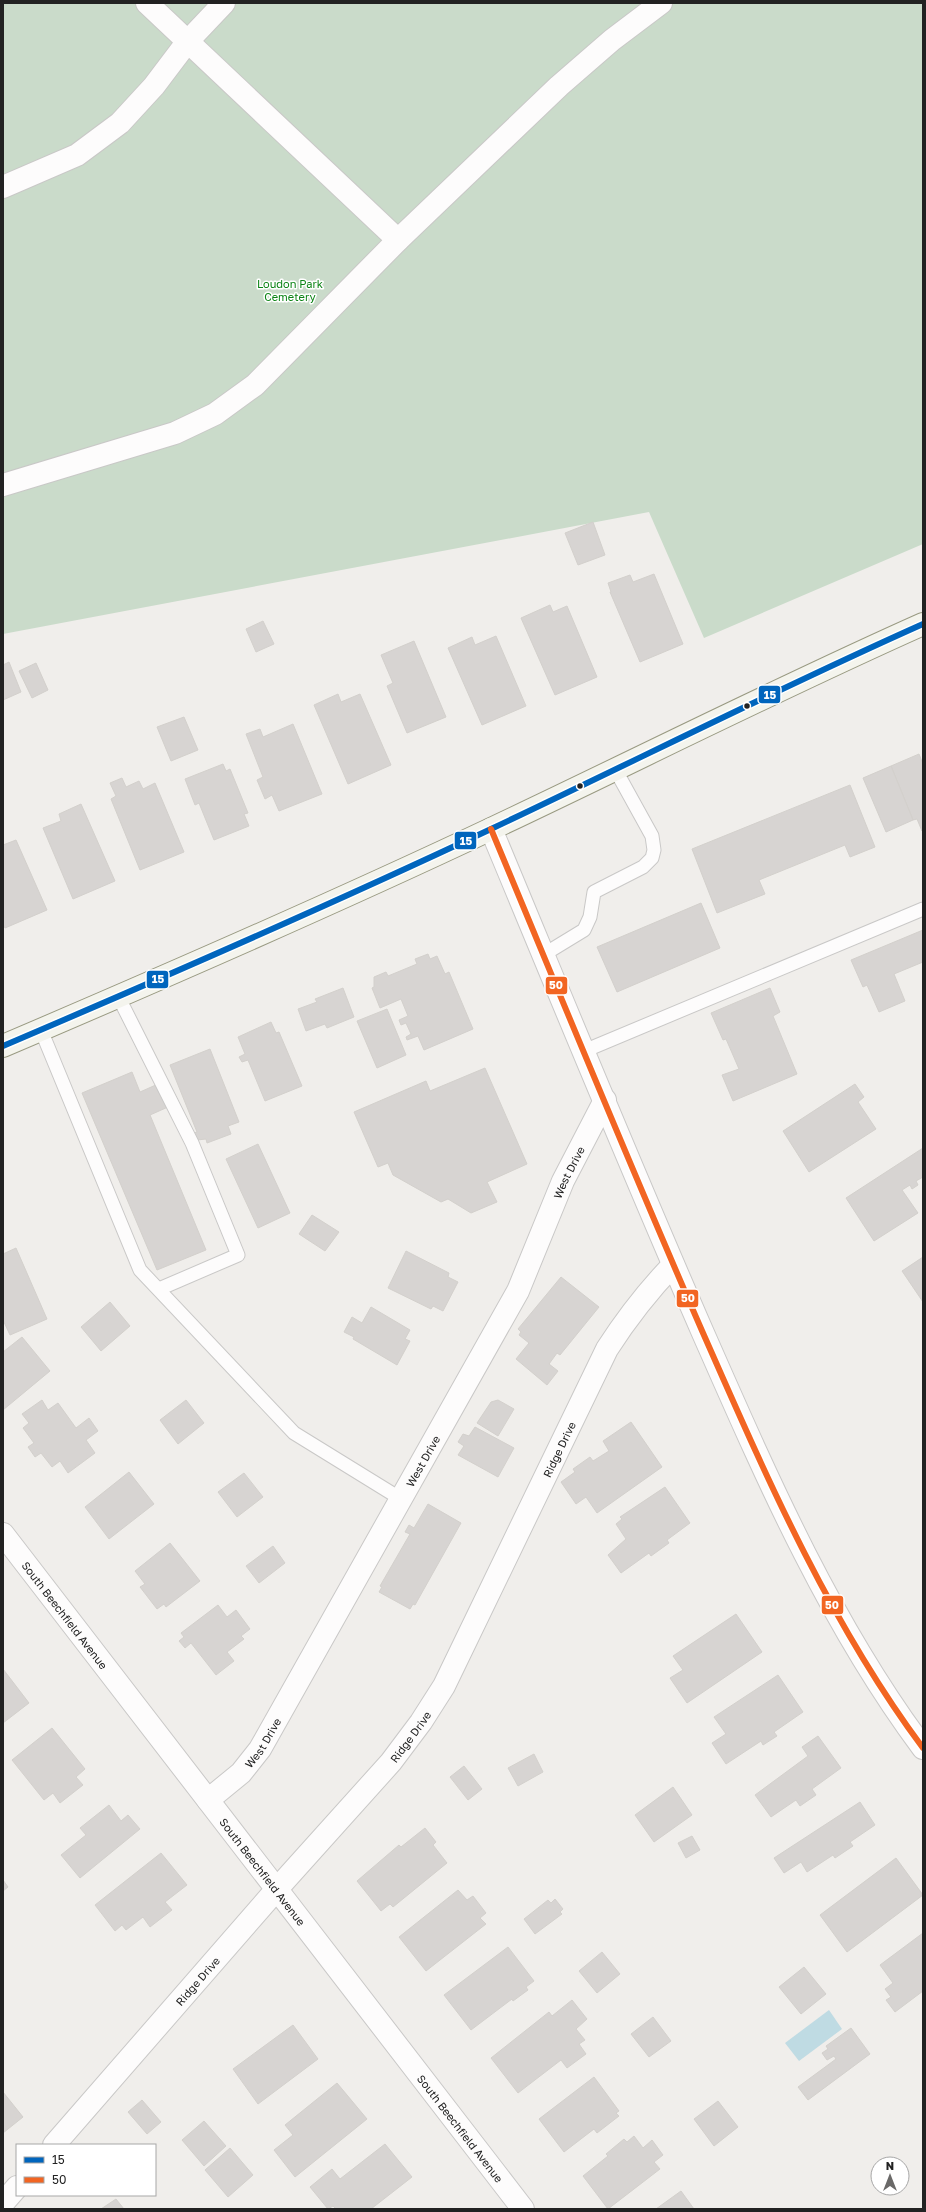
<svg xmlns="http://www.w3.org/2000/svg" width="926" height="2212" viewBox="0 0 926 2212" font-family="'Golos Text',sans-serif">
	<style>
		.cemetery { fill: #cadbca }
		.water { fill: #bfdbe3 }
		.building { fill: #d7d4d2; stroke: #d3d0cc }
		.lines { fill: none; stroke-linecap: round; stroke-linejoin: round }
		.service-casing { stroke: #c9c8c7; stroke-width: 15 }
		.minor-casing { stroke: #c9c8c7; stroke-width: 24 }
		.tertiary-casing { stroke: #c9c8c7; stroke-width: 24 }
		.secondary-casing { stroke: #999a82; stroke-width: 24 }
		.service { stroke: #fdfcfc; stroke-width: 13 }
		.minor { stroke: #fdfcfc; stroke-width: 22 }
		.tertiary { stroke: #fdfcfc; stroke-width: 22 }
		.secondary { stroke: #f4f4ed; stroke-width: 22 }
		.bus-1-casing { stroke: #fff; stroke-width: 9 }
		.bus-2-casing { stroke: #fff; stroke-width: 9 }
		.bus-1 { stroke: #0065bd; stroke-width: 6 }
		.bus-2 { stroke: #f26522; stroke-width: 6 }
		.bus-dot { fill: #222; stroke: #fff; stroke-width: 1.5 }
		.labels { text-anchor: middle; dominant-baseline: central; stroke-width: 3; stroke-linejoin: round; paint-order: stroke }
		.park-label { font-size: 11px; fill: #0c8416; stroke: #fff }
		.street-label { font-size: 11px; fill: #222; stroke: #fff }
		.line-badge { stroke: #fff; stroke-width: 1.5 }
		.badge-label { font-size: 11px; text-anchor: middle; font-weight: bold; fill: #fff }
	</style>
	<rect width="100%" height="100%" fill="#f0eeeb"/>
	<!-- cemetery -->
	<path class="cemetery" d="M3,3H923V544L704,638L649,512L3,634Z"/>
	<!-- water -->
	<path class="water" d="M829,2010L842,2029L799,2061L785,2043Z"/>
	<!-- building -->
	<g class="building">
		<path d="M593,522L605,555L578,565L565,533Z"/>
		<path d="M654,574L683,644L640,662L610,592H611L608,583L630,575L633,582Z"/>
		<path d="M550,605L553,612L567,606L597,677L555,695L521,618Z"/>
		<path d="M263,621L274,644L256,652L246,629Z"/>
		<path d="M496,636L526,706L482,725L448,648L472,637L475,645Z"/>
		<path d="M414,641L446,717L407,733L387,686L393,683L381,655Z"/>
		<path d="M9,662L21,692L3,700V665Z"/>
		<path d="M36,663L48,690L32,698L19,671Z"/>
		<path d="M338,694L341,702L360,694L391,765L348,784L314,705Z"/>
		<path d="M184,717L198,750L171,761L157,727Z"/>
		<path d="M293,724L322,794L279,811L272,795L265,799L257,780L263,777L246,734L260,729L263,737Z"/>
		<path d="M919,754L923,764L922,831L917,819L913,820L891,766Z"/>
		<path d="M223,764L226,771L230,769L248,813L244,814L249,826L214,840L199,803L195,805L185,779Z"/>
		<path d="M891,766L913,820L886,832L863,778Z"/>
		<path d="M122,778L126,787L139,781L143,789L155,783L184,852L140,870L111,799L116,796L110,783Z"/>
		<path d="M850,785L875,847L850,857L845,845L759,880L765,894L717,913L692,849Z"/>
		<path d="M81,804L115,881L73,899L43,828L61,821L59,814Z"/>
		<path d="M16,840L47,910L5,928L3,924V845Z"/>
		<path d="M701,903L720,948L617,992L597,947Z"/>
		<path d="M923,930V962L894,974L905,1001L879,1012L867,985L863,987L851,960Z"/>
		<path d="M428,954L430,959L437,956L445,974L449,972L473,1029L424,1050L418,1036L407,1040L406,1037L411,1034L406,1023L401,1025L399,1020L408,1016L401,999L380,1008L372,988L374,987V977L386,972L388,976L417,964L415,959Z"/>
		<path d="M343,988L354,1017L327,1028L325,1024L306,1031L298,1009L317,1002L315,999Z"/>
		<path d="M770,988L780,1012L773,1016L797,1074L733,1101L722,1075L739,1069L726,1039L723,1040L711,1013Z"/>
		<path d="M387,1009L406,1055L377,1068L357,1021Z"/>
		<path d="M271,1022L276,1033L279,1032L302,1086L265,1101L248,1060L242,1062L239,1057L245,1054L238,1037Z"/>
		<path d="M210,1049L239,1122L228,1126L231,1134L207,1143L206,1139L197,1140L194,1133L197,1132L170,1065Z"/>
		<path d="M485,1068L527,1164L487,1182L497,1202L471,1213L448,1199L441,1202L393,1175L388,1163L378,1167L354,1112L426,1081L430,1091Z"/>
		<path d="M132,1072L140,1092L158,1084L168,1107L150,1115L206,1250L157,1270L82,1093Z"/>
		<path d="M855,1084L864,1097L858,1102L876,1129L809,1172L783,1131Z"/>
		<path d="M258,1144L290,1213L258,1228L226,1159Z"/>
		<path d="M923,1148V1177L916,1181L918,1185L912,1189L910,1185L902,1190L918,1213L874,1241L846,1198Z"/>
		<path d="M312,1215L339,1232L325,1251L299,1234Z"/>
		<path d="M16,1248L47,1319L10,1335L3,1320V1254Z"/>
		<path d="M406,1251L449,1273L448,1277L458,1282L443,1311L433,1306L431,1309L388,1288Z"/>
		<path d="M923,1257V1302L902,1271Z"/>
		<path d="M561,1277L599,1307L560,1355L557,1353L549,1364L558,1371L547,1385L516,1359L529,1343L519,1335L521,1332L518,1329Z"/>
		<path d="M110,1302L130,1326L101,1351L81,1327Z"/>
		<path d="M371,1307L410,1330L405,1339L410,1341L397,1365L353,1339L354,1337L344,1332L352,1317L362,1323Z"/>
		<path d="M22,1337L50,1371L3,1410V1352Z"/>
		<path d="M42,1400L48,1410L58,1403L76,1428L89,1418L98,1431L86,1440L95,1453L68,1473L60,1461L52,1467L41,1453L35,1457L28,1447L34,1443L23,1428L29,1423L22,1414Z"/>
		<path d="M186,1400L204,1423L178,1444L160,1420Z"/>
		<path d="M498,1400L514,1409L498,1436L477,1423L491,1402Z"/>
		<path d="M631,1422L662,1467L597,1513L586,1497L576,1504L561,1482L575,1472L573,1469L590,1457L593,1461L609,1451L603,1441Z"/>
		<path d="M475,1427L514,1448L498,1477L458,1455L464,1446L458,1442L463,1434L469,1436Z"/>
		<path d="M129,1472L154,1504L109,1539L85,1507Z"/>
		<path d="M244,1473L263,1497L237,1517L218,1492Z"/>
		<path d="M665,1487L690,1523L667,1540L669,1543L651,1556L649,1553L621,1573L608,1555L626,1539L616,1524L622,1519L620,1517Z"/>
		<path d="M428,1504L461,1523L415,1605L413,1604L410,1609L379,1592L382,1587L380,1586L410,1534L405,1532L409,1525L414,1528Z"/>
		<path d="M170,1543L200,1581L166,1607L164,1604L157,1609L140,1587L145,1584L135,1571Z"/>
		<path d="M273,1546L285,1563L259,1583L246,1566Z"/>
		<path d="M218,1605L227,1617L236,1610L250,1629L241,1636L244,1639L227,1652L234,1661L216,1675L191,1643L185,1648L179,1641L184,1637L181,1633Z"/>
		<path d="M736,1614L762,1652L687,1703L670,1678L683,1670L673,1656Z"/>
		<path d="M3,1669L29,1703L3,1723Z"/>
		<path d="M778,1675L803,1712L774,1732L777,1736L763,1745L761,1741L726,1764L712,1743L726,1734L714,1717Z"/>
		<path d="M52,1728L85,1769L76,1777L83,1785L60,1803L53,1793L44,1800L12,1760Z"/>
		<path d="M818,1736L841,1768L812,1789L816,1795L800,1806L796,1800L771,1817L755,1795L808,1756L802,1747Z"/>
		<path d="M534,1754L543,1772L518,1786L508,1768Z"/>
		<path d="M464,1766L482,1789L468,1800L450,1777Z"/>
		<path d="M673,1787L692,1815L654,1842L635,1815Z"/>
		<path d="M860,1802L875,1825L850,1842L853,1846L835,1858L833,1855L807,1872L801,1862L784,1873L774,1858Z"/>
		<path d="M109,1805L121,1821L128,1815L140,1829L80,1878L61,1855L86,1835L80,1828Z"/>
		<path d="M425,1828L436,1842L433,1845L447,1863L393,1907L390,1904L381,1911L357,1881L399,1845L401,1847Z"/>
		<path d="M692,1836L700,1850L686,1858L678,1843Z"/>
		<path d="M161,1853L187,1885L165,1902L172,1910L150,1927L143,1917L126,1930L122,1925L115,1931L95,1905Z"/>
		<path d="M896,1858L923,1895L847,1952L820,1915Z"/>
		<path d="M3,1880L8,1887L3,1891Z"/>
		<path d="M458,1890L467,1900L473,1896L486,1913L480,1918L486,1924L426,1971L399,1937Z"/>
		<path d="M555,1899L563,1909L560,1912L562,1914L535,1934L524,1919L548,1900L551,1903Z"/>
		<path d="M923,1933V1991L895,2012L886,2000L891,1997L885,1989L893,1983L880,1965Z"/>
		<path d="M508,1947L534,1981L526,1987L528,1990L513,2001L512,1999L471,2030L444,1995Z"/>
		<path d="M602,1952L620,1974L597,1993L579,1971Z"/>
		<path d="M804,1967L826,1994L801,2014L779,1987Z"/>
		<path d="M572,2000L587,2019L576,2029L585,2040L579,2044L586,2054L567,2068L561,2060L518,2093L491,2058L549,2012L552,2016Z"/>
		<path d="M653,2017L671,2041L649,2057L631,2034Z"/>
		<path d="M293,2025L318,2059L258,2104L233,2069Z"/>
		<path d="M851,2028L870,2054L808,2100L798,2087L836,2059L834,2056L827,2060L822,2053L828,2049L826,2046Z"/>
		<path d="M594,2077L619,2111L616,2113L619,2116L597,2133L594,2129L564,2152L539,2119Z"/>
		<path d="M337,2083L367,2119L295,2177L274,2150L293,2135L285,2125Z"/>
		<path d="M3,2092L23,2117L3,2133Z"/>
		<path d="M142,2100L161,2122L147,2134L128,2112Z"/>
		<path d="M718,2101L738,2127L714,2146L694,2119Z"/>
		<path d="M204,2121L226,2146L204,2166L182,2140Z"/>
		<path d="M634,2136L643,2148L652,2140L663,2155L654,2162L660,2169L608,2209L583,2176L608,2156L606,2154L624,2139L627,2142Z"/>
		<path d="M385,2144L412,2177L371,2209H336L333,2206L328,2209L310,2187L332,2169L340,2179Z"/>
		<path d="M230,2148L253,2175L228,2197L205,2170Z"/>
		<path d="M681,2191L694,2209H656Z"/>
		<path d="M116,2199L124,2209H101Z"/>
	</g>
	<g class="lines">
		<!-- service casing -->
		<g class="service-casing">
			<g id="service">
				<path d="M543,955L584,930L590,917L594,892L643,867L652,858L654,850L652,836L615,769"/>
				<path d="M118,996L192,1143L238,1255L159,1289"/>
				<path d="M41,1030L140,1270L294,1433L401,1499"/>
				<path d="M584,1051L923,909"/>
			</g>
		</g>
		<!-- minor casing -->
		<g class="minor-casing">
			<g id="minor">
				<path d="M147,3L398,240"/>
				<path d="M3,187L77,155L120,123L154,86L188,41L224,3"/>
				<path d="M3,485L175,433L215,414L255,385L398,240L559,86L612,40L661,3"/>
				<path id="s1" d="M3,1534L523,2209"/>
				<path id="s2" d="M208,1800L241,1773L260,1749L518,1291L563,1181L605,1100"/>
				<path id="s3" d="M54,2145L276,1890L391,1762L421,1722L444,1686L607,1349C627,1318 648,1291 673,1265"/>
				<path d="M3,2203L17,2187"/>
			</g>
		</g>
		<!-- tertiary casing -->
		<g class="tertiary-casing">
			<path id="tertiary" d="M491,829C561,997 630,1166 703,1333C766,1476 829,1622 923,1748"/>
		</g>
		<!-- secondary casing -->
		<g class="secondary-casing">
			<path id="secondary" d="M3,1046C167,976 330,905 491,829C635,761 777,689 923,624"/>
		</g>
		<!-- service -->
		<use href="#service" class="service"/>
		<!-- minor -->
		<use href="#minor" class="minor"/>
		<!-- tertiary -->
		<use href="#tertiary" class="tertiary"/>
		<!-- secondary -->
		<use href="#secondary" class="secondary"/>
		<!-- bus-1 casing -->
		<g class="bus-1-casing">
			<path id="bus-1" d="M3,1046C167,976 330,905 491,829C635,761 777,689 923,624"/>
		</g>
		<!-- bus-2 casing -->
		<g class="bus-2-casing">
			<path id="bus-2" d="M491,829C561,997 630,1166 703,1333C766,1476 829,1622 923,1748"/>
		</g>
		<!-- bus-1 -->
		<use href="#bus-1" class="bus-1"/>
		<!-- bus-2 -->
		<use href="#bus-2" class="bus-2"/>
	</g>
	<!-- markers -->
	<g class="bus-dot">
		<circle cx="747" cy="706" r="3.5"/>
		<circle cx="580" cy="786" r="3.5"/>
	</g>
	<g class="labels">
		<!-- park labels -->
		<g class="park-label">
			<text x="290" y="283">Loudon Park<tspan x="290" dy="13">Cemetery</tspan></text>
		</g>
		<!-- street labels -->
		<g class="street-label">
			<text stroke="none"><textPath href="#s2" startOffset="728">West Drive</textPath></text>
			<text stroke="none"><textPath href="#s3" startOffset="866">Ridge Drive</textPath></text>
			<text stroke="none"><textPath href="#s2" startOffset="404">West Drive</textPath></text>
			<text stroke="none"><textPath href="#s1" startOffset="102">South Beechfield Avenue</textPath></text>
			<text stroke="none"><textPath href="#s3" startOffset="542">Ridge Drive</textPath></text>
			<text stroke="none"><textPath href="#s2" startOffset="80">West Drive</textPath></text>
			<text stroke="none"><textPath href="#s1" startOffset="426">South Beechfield Avenue</textPath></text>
			<text stroke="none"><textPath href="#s3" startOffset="218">Ridge Drive</textPath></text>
			<text stroke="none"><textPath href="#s1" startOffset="750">South Beechfield Avenue</textPath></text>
		</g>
	</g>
	<g class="line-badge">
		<rect x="758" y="685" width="23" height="19" rx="4" fill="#0065bd"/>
		<rect x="454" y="831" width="23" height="19" rx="4" fill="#0065bd"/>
		<rect x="146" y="970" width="23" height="19" rx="4" fill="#0065bd"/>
		<rect x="545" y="976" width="23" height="19" rx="4" fill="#f26522"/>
		<rect x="676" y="1289" width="23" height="19" rx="4" fill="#f26522"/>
		<rect x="821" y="1595" width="23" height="20" rx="4" fill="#f26522"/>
	</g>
	<g class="badge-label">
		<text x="770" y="699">15</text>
		<text x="466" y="845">15</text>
		<text x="158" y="983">15</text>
		<text x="556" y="989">50</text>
		<text x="688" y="1302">50</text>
		<text x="832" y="1609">50</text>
	</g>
	<!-- border -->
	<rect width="926" height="2212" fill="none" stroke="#222222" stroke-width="8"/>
	<!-- legend -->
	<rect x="16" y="2144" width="140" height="52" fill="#ffffff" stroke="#a7a7a7"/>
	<rect x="24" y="2157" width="20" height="6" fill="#0065bd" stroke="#a7a7a7"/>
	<text x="52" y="2164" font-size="12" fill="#222222">15</text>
	<rect x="24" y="2177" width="20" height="6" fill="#f26522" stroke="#a7a7a7"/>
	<text x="52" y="2184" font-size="12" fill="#222222">50</text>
	<!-- north arrow -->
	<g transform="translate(890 2176)"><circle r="19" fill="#ffffff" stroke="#a7a7a7"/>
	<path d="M0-3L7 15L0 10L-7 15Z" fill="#6a6968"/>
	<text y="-6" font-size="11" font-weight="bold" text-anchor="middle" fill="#222222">N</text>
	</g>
</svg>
